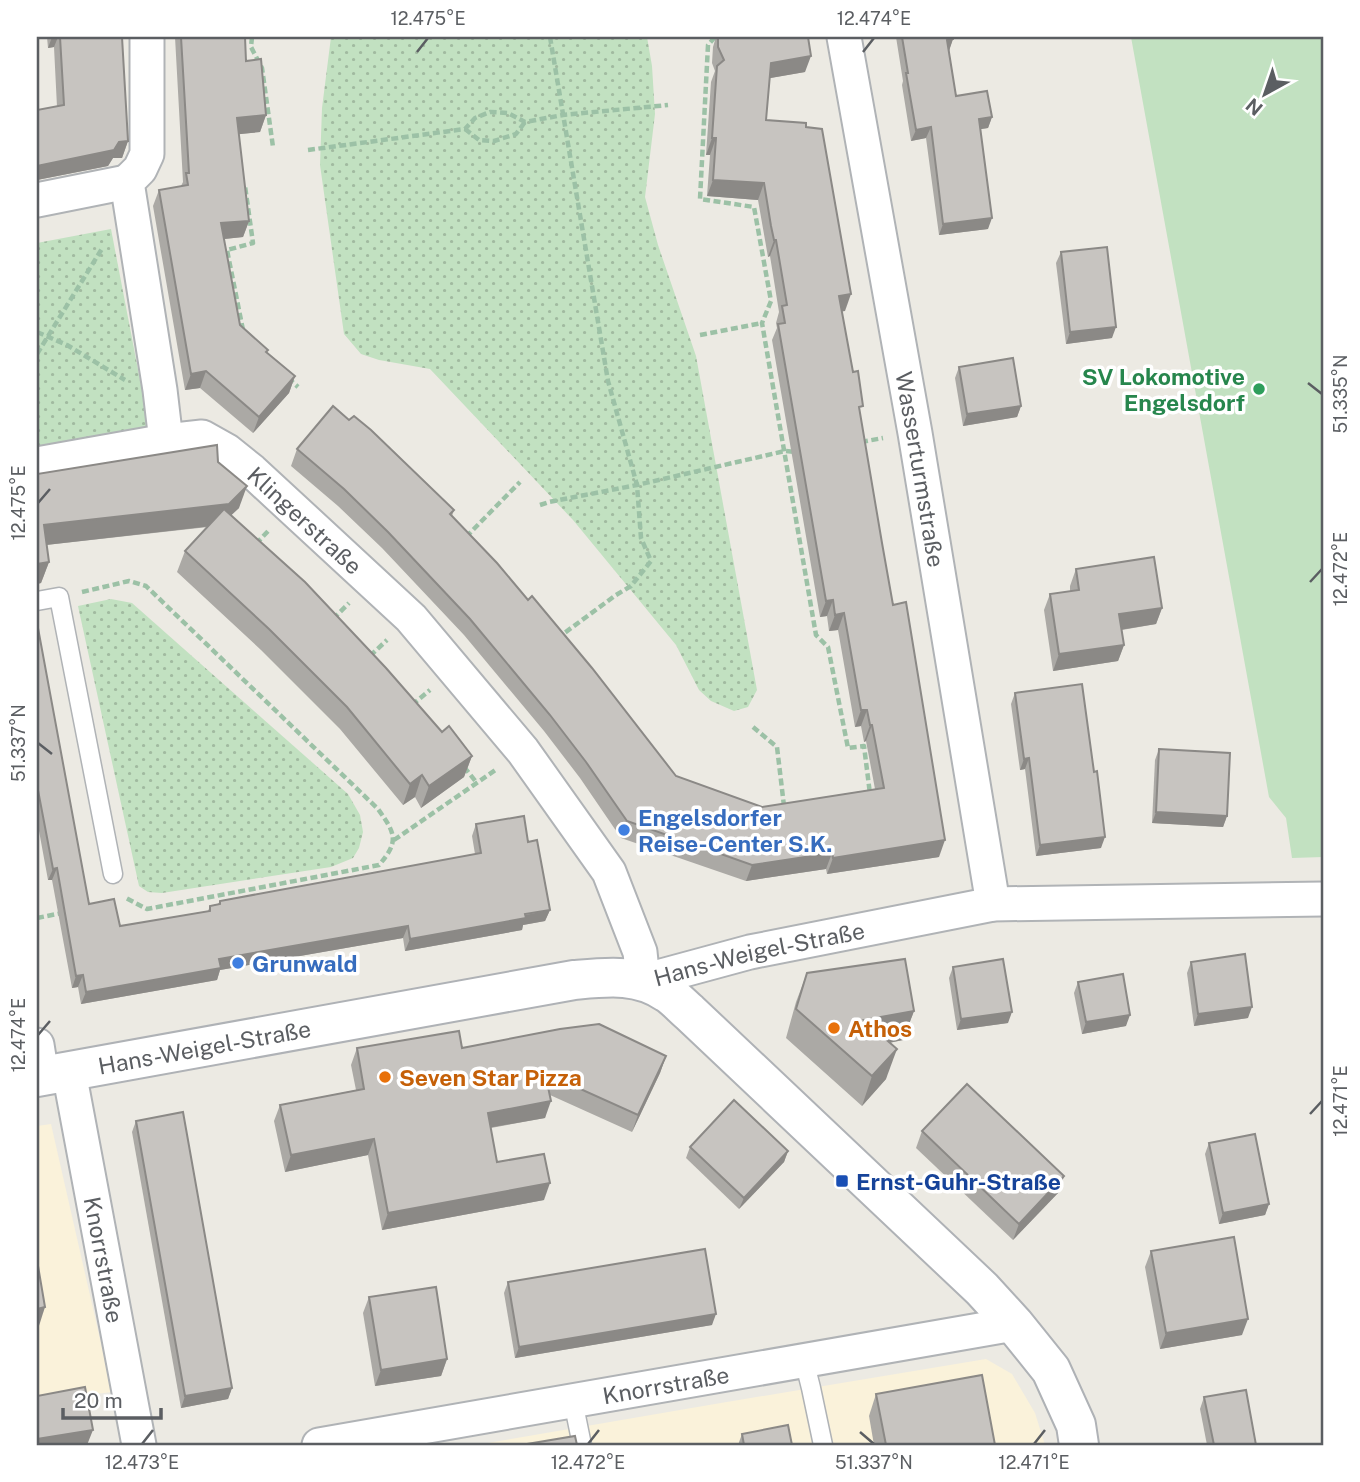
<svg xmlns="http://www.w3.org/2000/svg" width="1360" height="1482" viewBox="0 0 1360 1482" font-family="'Public Sans',sans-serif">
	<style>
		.commercial { fill: #faf2da }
		.park { fill: url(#park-dots) }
		.pitch { fill: #c2e1c1 }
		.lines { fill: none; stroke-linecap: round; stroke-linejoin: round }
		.lane-casing { stroke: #b0b3b6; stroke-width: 21 }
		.street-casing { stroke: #b0b3b6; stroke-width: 37 }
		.secondary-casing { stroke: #afb2b6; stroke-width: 42 }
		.path { stroke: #9cc1a6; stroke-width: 4.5; stroke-dasharray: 7 3.5; stroke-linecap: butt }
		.lane { stroke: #fff; stroke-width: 18 }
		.street { stroke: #fff; stroke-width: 33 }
		.secondary { stroke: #fff; stroke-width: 38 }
		.wall { fill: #aba9a5 }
		.shaded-wall { fill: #8b8986 }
		.building { fill: #c7c4c0; stroke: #8b8986; stroke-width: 2 }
		.ticks { fill: none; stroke: #5b5e62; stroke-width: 2.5 }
		.leisure-dot { fill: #2e9e5b; stroke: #fff; stroke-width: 2.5 }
		.shop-dot { fill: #3f7fe0; stroke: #fff; stroke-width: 2.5 }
		.food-dot { fill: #e8710a; stroke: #fff; stroke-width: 2.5 }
		.transit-dot { fill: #1a4fb4; stroke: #fff; stroke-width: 2.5 }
		.labels { text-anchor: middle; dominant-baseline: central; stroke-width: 7; stroke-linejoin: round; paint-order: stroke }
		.leisure-label { font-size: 23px; font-weight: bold; fill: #27864d; stroke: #fff; text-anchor: end }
		.street-label { font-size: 23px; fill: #5b5e62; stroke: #fff }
		.shop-label { font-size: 23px; font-weight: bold; fill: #366cbe; stroke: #fff; text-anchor: start }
		.food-label { font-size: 23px; font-weight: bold; fill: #c56008; stroke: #fff; text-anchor: start }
		.transit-label { font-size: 23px; font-weight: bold; fill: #164399; stroke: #fff; text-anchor: start }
		.neatline { fill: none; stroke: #5b5e62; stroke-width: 2.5 }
		.ticks-label { font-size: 18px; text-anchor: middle; fill: #5b5e62 }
	</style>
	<defs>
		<pattern id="park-dots" width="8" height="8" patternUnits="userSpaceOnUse" patternTransform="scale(1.75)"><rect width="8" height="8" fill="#c2e1c1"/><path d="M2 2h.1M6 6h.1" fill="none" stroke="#a1baa0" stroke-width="1.8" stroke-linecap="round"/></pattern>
	</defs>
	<rect width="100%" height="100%" fill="#eceae3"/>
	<!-- commercial -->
	<g class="commercial">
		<path d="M51,1124L112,1392L37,1401V1126Z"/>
		<path d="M986,1359L1012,1374L1035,1413L1045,1445H476L709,1405Z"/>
	</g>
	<!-- park -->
	<g class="park">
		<path d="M331,37H647L652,66L655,114L645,197L658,245L696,356L757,690L748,707L734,711L711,701L699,690L676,645L573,520L430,369L379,360L361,354L344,334L320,165L322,108Z"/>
		<path d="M111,229L150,432L37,453V243Z"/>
		<path d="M111,599L132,603L348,794L360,815L363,832L359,848L353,858L331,867L162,893L148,892L139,886L78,606Z"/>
	</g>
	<!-- pitch -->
	<path class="pitch" d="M1131,37H1323V857L1292,858L1286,818L1269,797Z"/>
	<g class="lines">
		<!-- lane casing -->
		<g class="lane-casing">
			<g id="lane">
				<path d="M37,601L59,597L113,874"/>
				<path d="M804,1360L811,1388L823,1445"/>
				<path d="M573,1401L582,1445"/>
			</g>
		</g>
		<!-- street casing -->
		<g class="street-casing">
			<g id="street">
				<path id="s1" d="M147,37V154L140,169L127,182L160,390L166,441L202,437L227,451L252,471L411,618L523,751L609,872L640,952L643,981L750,952L993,904L1323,899"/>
				<path id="s2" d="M844,37L915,433L993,904"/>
				<path d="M37,200L127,182"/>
				<path d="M37,464L166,441"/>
				<path d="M37,1045L42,1076"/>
				<path id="s3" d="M69,1072L139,1445"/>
				<path id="s4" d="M319,1445L1014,1324"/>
			</g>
		</g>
		<!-- secondary casing -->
		<g class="secondary-casing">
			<g id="secondary">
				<path id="s5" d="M37,1077L574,980C607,977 638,973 667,993C675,998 682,1006 689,1012L982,1289L1014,1324L1051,1370L1076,1425L1079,1445"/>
			</g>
		</g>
		<!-- path -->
		<g class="path">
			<path d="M252,37L251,47L262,68L273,147"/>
			<path d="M550,37L608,381L637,485L641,538L651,561L631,586L616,595L559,637"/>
			<path d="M715,37L708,45L700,199L754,207L771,301L762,323L816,635L828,647L848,748L864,746L870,794H869"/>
			<path d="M465,129L479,140L494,141L516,134L525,122"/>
			<path d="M308,150L465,129L475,118L490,112L508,113L525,122L563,115L668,105"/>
			<path d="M243,330L227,250L253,243L245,186"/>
			<path d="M37,332L67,345L125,380"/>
			<path d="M700,335L762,323"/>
			<path d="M37,354L103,247"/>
			<path d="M288,378L298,387"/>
			<path d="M861,442L883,438"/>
			<path d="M540,505L549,502L637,485L785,451L797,452"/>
			<path d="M466,537L520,482"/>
			<path d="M256,544L269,530"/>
			<path d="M82,592L129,581L146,586L378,809C395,833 400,841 379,865L147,909L124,897"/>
			<path d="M333,619L349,603"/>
			<path d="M370,656L387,640"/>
			<path d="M412,705L430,690"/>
			<path d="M753,727L777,747L784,806"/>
			<path d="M464,767L477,783"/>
			<path d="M394,840L497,769"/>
			<path d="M37,918L62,913"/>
		</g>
		<!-- lane -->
		<use href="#lane" class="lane"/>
		<!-- street -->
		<use href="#street" class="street"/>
		<!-- secondary -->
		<use href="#secondary" class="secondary"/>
	</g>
	<!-- wall -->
	<g class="wall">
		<path d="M47,37H122L128,141L122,158H113L108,166L37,180V110L57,107L54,47L48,48Z"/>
		<path d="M175,37H245L246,61L266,115L260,132L239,134L249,221L243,237L224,239L240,325L267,352L295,376L289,393L253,433L200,388L185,390L153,206L159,190L181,186L183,182Z"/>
		<path d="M716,37H808L805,72L770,78L766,120L806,127L845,311H842L860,415L893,605L939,857L827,874L826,869L746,881L621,838L580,778L544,731L464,635L382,548L338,506L291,466L297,449L454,510L452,516L676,776L762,807L875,789L866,741L864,742L861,726L855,727L838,630L829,631L827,616L820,617L772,340L777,328L776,323L779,312L770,256L768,257L758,200L707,196L710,155H706L711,82L715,71L712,63L713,47Z"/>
		<path d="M896,37H953V39L949,50L956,96L992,117L988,128L980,129L988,229L939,235L926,138L911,141L902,85L903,81Z"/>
		<path d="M1061,252L1112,338L1066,344L1056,263Z"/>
		<path d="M959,367L1021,406L1017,417L963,426L955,378Z"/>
		<path d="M218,462L239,508L231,515L442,732L472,756L464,777L421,808L415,797L403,805L340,729L261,650L177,572L185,551L208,527L46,545L49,562L41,583L37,584V474Z"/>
		<path d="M1076,569L1162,608L1156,624L1122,630L1124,645L1118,661L1053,671L1044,610L1050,594L1070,591V586Z"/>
		<path d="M37,628L89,904L120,926L208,911L210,906L218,904L220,901L475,854L472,836L476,824L528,842L550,910L545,921L523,925L522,930L405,951L403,938L220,970L217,980L81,1004L78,987L72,988L52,880H48L37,820Z"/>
		<path d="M1015,693L1094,772L1101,848L1036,856L1025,769L1020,770L1011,704Z"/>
		<path d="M1159,749L1227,816L1223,827L1152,823L1155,760Z"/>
		<path d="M1191,962L1248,1018L1194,1026L1187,973Z"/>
		<path d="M953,967L1008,1023L957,1030L949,978Z"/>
		<path d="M807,973L914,1011L903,1040L889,1043L886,1079L862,1106L786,1038L796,1002Z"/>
		<path d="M1078,982L1126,1026L1082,1034L1074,993Z"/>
		<path d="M357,1048H462L666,1056L660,1073L632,1132L550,1095L545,1118L491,1128L497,1162L544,1200L382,1230L368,1155L285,1172L274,1121L280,1105L356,1090L351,1065Z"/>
		<path d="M136,1121L232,1388L228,1399L181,1408L132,1132Z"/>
		<path d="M922,1131L1064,1176L1058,1193L1013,1240L916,1148Z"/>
		<path d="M1209,1143L1269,1204L1265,1215L1219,1224L1205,1154Z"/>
		<path d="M690,1147L788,1151L784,1162L739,1209L686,1158Z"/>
		<path d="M1151,1251L1242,1335L1160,1349L1145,1267Z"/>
		<path d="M508,1282L712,1325L515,1358L504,1293Z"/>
		<path d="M369,1297L447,1359L441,1376L375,1386L363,1313Z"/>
		<path d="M876,1394L995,1445H874L869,1416Z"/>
		<path d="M1204,1397L1256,1445H1207L1200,1409Z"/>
		<path d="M742,1434L792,1445H738Z"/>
	</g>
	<!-- shaded-wall -->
	<g class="shaded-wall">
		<path d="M52,37H58L54,47L48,48Z"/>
		<path d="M953,39L949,51L947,40Z"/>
		<path d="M811,56L805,72L765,79L771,63Z"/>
		<path d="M266,115L260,132L231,135L237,118Z"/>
		<path d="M992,117L988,128L975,130L979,119Z"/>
		<path d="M931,127L926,138L911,141L916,130Z"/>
		<path d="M712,138H716L710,155H706Z"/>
		<path d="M128,141L122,158H113L108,166L37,180V166L119,142Z"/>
		<path d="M713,180L764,183L758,200L707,196Z"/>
		<path d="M992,218L988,229L939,235L943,224Z"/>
		<path d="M249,221L243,237L215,240L221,223Z"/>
		<path d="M774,240H776L770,256L768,257Z"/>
		<path d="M851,294L845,311L833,313L839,296Z"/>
		<path d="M1116,327L1112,338L1066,344L1070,332Z"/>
		<path d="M206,371L200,388L185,390L191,374Z"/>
		<path d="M295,376L289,393L253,433L259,417Z"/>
		<path d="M1021,406L1017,417L963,426L967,414Z"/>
		<path d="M247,486L239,508L221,525L37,546L44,525Z"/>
		<path d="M49,562L41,583L37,584V564Z"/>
		<path d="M833,600L827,616L820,617L826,601Z"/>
		<path d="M1162,608L1156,624L1113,631L1119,614Z"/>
		<path d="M844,613L838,630L829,631L835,615Z"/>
		<path d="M1124,645L1118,661L1053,671L1059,654Z"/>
		<path d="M861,710H867L861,726L855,727Z"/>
		<path d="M870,725H872L866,741L864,742Z"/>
		<path d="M472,756L464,777L421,808L429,786Z"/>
		<path d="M1029,758L1025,769L1020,770L1024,759Z"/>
		<path d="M422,775L415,797L403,805L410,784Z"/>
		<path d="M1156,812L1227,816L1223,827L1152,823Z"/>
		<path d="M1105,837L1101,848L1036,856L1040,845Z"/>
		<path d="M945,840L939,857L827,874L833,858Z"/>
		<path d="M832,853L826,869L746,881L752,865Z"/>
		<path d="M57,868L52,880H48L53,869Z"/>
		<path d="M550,910L545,921L523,925L522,930L405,951L410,939Z"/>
		<path d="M408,926L403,938L220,970L217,980L81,1004L86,992L219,959Z"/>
		<path d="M83,975L78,987L72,988L76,976Z"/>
		<path d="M1252,1007L1248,1018L1194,1026L1198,1014Z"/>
		<path d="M914,1011L903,1040L853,1050L864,1020Z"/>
		<path d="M1012,1012L1008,1023L957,1030L961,1019Z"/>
		<path d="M1130,1015L1126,1026L1082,1034L1086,1022Z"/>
		<path d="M897,1049L886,1079L862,1106L872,1076Z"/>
		<path d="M666,1056L660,1073L632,1132L638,1115Z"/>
		<path d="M551,1101L545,1118L482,1129L488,1113Z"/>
		<path d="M374,1139L368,1155L285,1172L291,1155Z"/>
		<path d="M788,1151L784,1162L739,1209L744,1198Z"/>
		<path d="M1064,1176L1058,1193L1013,1240L1019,1224Z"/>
		<path d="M550,1183L544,1200L382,1230L388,1213Z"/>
		<path d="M1269,1204L1265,1215L1219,1224L1223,1213Z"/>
		<path d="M45,1307L38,1329H37V1309Z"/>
		<path d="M716,1314L712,1325L515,1358L519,1347Z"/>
		<path d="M1248,1319L1242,1335L1160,1349L1166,1333Z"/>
		<path d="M447,1359L441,1376L375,1386L381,1370Z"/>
		<path d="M232,1388L228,1399L181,1408L185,1396Z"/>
		<path d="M93,1430L87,1445H37V1439Z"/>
	</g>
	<!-- building -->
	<g class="building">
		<path d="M60,37H122L128,141L119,142L114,150L37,166V110L64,105Z"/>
		<path d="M181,37H245L246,61L261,59L266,115L237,118L249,221L221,223L240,325L268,350L266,352L295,376L259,417L206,371L191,374L159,190L188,185L186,173H189Z"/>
		<path d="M718,37H808L811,56L771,63L766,120L806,123V127L822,129L851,294L839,296L853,372L858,371L863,406L859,407L882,543L893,605L906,602L945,840L833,858L832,853L752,865L627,821L586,762L550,715L470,619L388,532L344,489L297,449L333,406L349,420L354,416L371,430L454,510L450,514L497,563L528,600L532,596L592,668L676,776L762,807L884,788L872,725H870L867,710H861L844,613L835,615L833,600L826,601L778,324L785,323L782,306L787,305L776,240H774L771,226L764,183L713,180L716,138H712L717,66L724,60L718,47Z"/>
		<path d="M902,37H953V39L947,40L956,96L987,91L992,117L979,119L992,218L943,224L931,127L916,130L906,73H908Z"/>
		<path d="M1107,247L1116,327L1070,332L1061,252Z"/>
		<path d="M1013,358L1021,406L967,414L959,367Z"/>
		<path d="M217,445L218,462L247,486L229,504L44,525L49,562L37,564V474Z"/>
		<path d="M224,509L305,582L386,668L442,732L449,726L472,756L429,786L422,775L410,784L347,707L269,629L185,551Z"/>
		<path d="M1154,557L1162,608L1119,614L1124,645L1059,654L1050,594L1079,590L1076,569Z"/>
		<path d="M37,628H38L89,904L114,899L120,926L210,911V906L220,904V901L481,853L476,824L524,816L528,842L537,840L550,910L525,914L526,918L410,939L408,926L219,959L221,968L86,992L83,975L76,976L57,868L53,869L37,785Z"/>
		<path d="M1082,684L1094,772L1097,771L1105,837L1040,845L1029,758L1024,759L1015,693Z"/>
		<path d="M1159,749L1230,753L1227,816L1156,812Z"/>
		<path d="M1245,954L1252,1007L1198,1014L1191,962Z"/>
		<path d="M905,959L914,1011L864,1020L897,1049L872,1076L796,1009L807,973Z"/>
		<path d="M1003,959L1012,1012L961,1019L953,967Z"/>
		<path d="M1123,974L1130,1015L1086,1022L1078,982Z"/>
		<path d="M599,1024L666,1056L638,1115L545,1073L551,1101L488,1113L497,1162L544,1154L550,1183L388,1213L374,1139L291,1155L280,1105L364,1089L357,1048L459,1031L462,1048L560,1029Z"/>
		<path d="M967,1084L1064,1176L1019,1224L922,1131Z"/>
		<path d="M734,1100L788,1151L744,1198L690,1147Z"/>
		<path d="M183,1112L232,1388L185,1396L136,1121Z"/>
		<path d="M1255,1134L1269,1204L1223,1213L1209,1143Z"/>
		<path d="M1234,1237L1248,1319L1166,1333L1151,1251Z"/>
		<path d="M705,1249L716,1314L519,1347L508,1282Z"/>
		<path d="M37,1260L45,1307L37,1309Z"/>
		<path d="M436,1287L447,1359L381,1370L369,1297Z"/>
		<path d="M982,1375L995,1445H886L876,1394Z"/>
		<path d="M85,1387L93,1430L37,1439V1396Z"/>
		<path d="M1246,1390L1256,1445H1214L1204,1397Z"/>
		<path d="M788,1425L792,1445H744L742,1434Z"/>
		<path d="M575,1436L577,1445H521Z"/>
	</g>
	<!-- ticks -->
	<path class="ticks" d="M417,52L428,38M863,52L874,38M1308,383L1322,394M38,503L50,489M1310,582L1322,569M38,743L52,754M38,1035L50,1021M1310,1114L1322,1101M860,1432L874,1444M142,1444L153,1430M588,1444L599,1430M1034,1444L1045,1430"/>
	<!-- markers -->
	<circle class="leisure-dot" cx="1259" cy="389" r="7"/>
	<g class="shop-dot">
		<circle cx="624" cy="830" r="7"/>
		<circle cx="238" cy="963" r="7"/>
	</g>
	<g class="food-dot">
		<circle cx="834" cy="1028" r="7"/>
		<circle cx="385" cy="1077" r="7"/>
	</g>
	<rect class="transit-dot" x="835" y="1174" width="14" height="14" rx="3.5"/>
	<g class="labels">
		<!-- leisure labels -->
		<g class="leisure-label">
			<text x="1245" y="376">SV Lokomotive<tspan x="1245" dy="26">Engelsdorf</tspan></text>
		</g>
		<!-- street labels -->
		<g class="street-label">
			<text stroke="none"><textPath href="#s2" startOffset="439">Wasserturmstraße</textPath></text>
			<text stroke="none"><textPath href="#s1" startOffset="583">Klingerstraße</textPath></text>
			<text stroke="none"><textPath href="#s1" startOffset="1284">Hans-Weigel-Straße</textPath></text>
			<text stroke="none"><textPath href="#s5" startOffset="170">Hans-Weigel-Straße</textPath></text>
			<text stroke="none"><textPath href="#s3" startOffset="191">Knorrstraße</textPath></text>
			<text stroke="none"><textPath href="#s4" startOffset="352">Knorrstraße</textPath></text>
		</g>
		<!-- shop labels -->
		<g class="shop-label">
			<text x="638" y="817">Engelsdorfer<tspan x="638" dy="26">Reise-Center S.K.</tspan></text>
			<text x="252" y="963">Grunwald</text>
		</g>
		<!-- food labels -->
		<g class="food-label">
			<text x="848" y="1028">Athos</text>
			<text x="399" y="1077">Seven Star Pizza</text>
		</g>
		<!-- transit labels -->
		<g class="transit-label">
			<text x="856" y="1181">Ernst-Guhr-Straße</text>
		</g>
	</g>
	<!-- border -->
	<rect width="1360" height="1482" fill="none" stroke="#ffffff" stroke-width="77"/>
	<!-- north arrow -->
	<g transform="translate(1265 94) rotate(220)" stroke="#ffffff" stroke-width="5" paint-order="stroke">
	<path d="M0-5L12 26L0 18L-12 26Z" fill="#5b5e62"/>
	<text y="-10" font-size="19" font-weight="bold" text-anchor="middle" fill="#5b5e62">N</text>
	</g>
	<!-- scale -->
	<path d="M63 1408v10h98v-10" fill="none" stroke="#5b5e62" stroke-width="3.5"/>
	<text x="74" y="1408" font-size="21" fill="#5b5e62" stroke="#ffffff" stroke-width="5" paint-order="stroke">20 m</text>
	<rect x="38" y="38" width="1284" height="1406" class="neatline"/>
	<g class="ticks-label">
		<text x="428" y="25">12.475°E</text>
		<text x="874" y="25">12.474°E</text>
		<text transform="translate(1341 394) rotate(-90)" y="6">51.335°N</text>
		<text transform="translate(19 503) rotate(-90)" y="6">12.475°E</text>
		<text transform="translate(1341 569) rotate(-90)" y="6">12.472°E</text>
		<text transform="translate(19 743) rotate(-90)" y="6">51.337°N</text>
		<text transform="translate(19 1035) rotate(-90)" y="6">12.474°E</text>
		<text transform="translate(1341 1101) rotate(-90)" y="6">12.471°E</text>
		<text x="142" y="1469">12.473°E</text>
		<text x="588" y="1469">12.472°E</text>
		<text x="874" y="1469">51.337°N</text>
		<text x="1034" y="1469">12.471°E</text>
	</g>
</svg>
